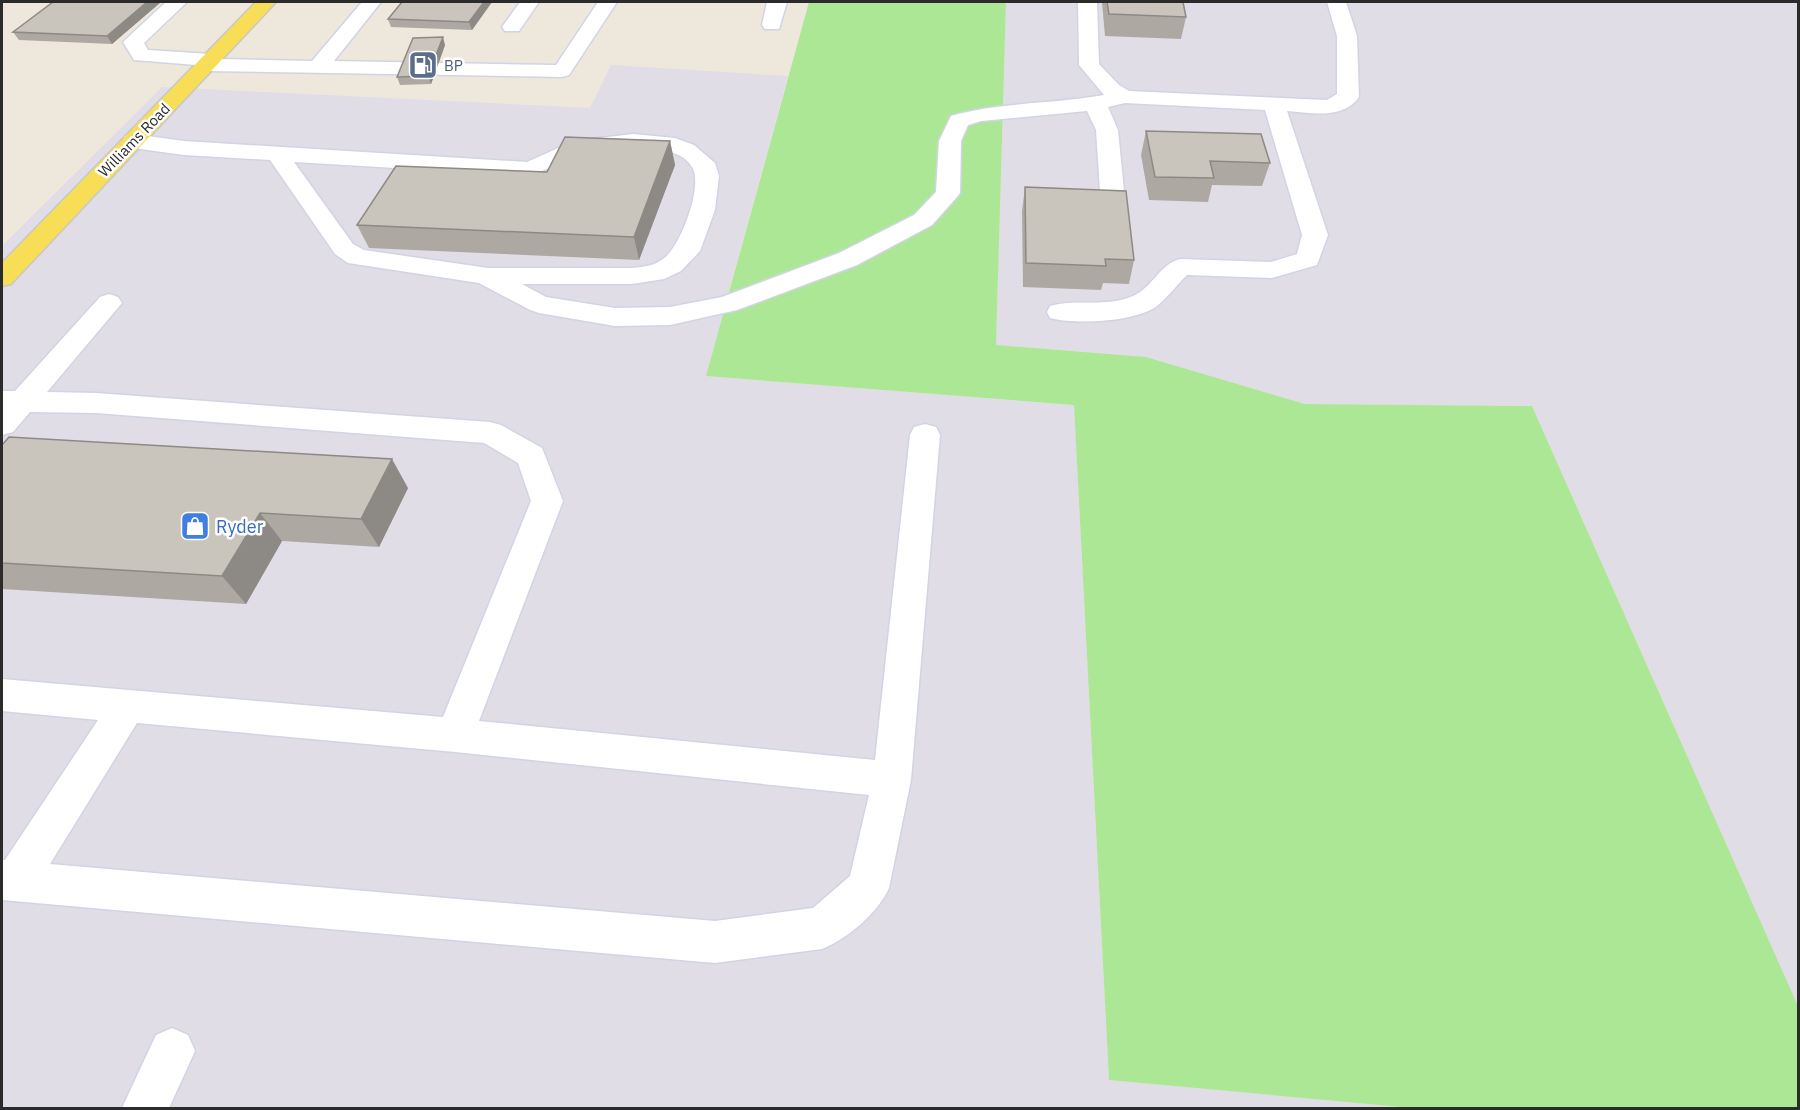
<svg xmlns="http://www.w3.org/2000/svg" width="1800" height="1110" viewBox="0 0 1800 1110" font-family="'IBM Plex Sans',sans-serif">
	<style>
		.industrial { fill: #e0dde6 }
		.green { fill: #ace796 }
		.lines { fill: none; stroke-linecap: round; stroke-linejoin: round }
		.minor-casing { stroke: #d1d4e4; stroke-width: 3 }
		.major-casing { stroke: #c8c8c8; stroke-width: 3 }
		.minor { fill: #fff; fill-rule: evenodd }
		.major { fill: #f8dd57; fill-rule: evenodd }
		.wall { fill: #ada9a2 }
		.shaded-wall { fill: #8d8984 }
		.building { fill: #c9c4bc; stroke: #8d8984; stroke-width: 1.5 }
		.labels { text-anchor: middle; dominant-baseline: central; stroke-width: 5; stroke-linejoin: round; paint-order: stroke }
		.far-service-label { font-size: 15px; fill: #4e5e75; stroke: #fff; text-anchor: start }
		.far-street-label { font-size: 15px; fill: #2b2b2b; stroke: #fff }
		.shop-label { font-size: 18px; fill: #366cbe; stroke: #fff; text-anchor: start }
	</style>
	<rect width="100%" height="100%" fill="#eee7dc"/>
	<!-- industrial -->
	<g class="industrial">
		<path d="M1006,2H1798V1006L1532,406L1305,404L1146,357L996,345Z"/>
		<path d="M611,65L788,76L706,376L1074,405L1109,1080L1412,1108H2V246L162,87L590,108Z"/>
	</g>
	<!-- green -->
	<path class="green" d="M809,2H1006L996,345L1146,357L1305,404L1532,406L1798,1006V1108H1412L1109,1080L1074,405L706,376Z"/>
	<g class="lines">
		<!-- minor casing -->
		<g class="minor-casing">
			<g id="minor">
				<path d="M166,2H187L144,43L148,50L211,54L218,56L221,59L312,61L362,2H381L334,61L556,65L598,2H617L569,75L562,77L206,71L199,69L196,65L134,60L123,42Z"/>
				<path d="M520,2H539L519,31H505L502,27Z"/>
				<path d="M767,2H787L779,29H765L762,25Z"/>
				<path d="M1078,2H1097L1099,64L1119,85L1129,91L1327,100L1337,94V36L1327,2H1346L1357,36L1359,97C1343,120 1311,113 1287,111L1328,235L1317,265L1272,278L1187,275C1177,285 1168,297 1157,306C1135,322 1076,325 1050,318L1047,312L1050,306C1079,298 1105,308 1133,296C1152,288 1160,264 1180,259L1271,262L1297,254L1302,235L1265,110L1125,103L1108,107L1118,130L1124,191L1120,196L1112,198L1104,196L1100,191L1096,130L1087,111L981,121L968,125L961,141L960,193L956,198L932,225L857,265L737,310L670,325L615,326L539,313L530,310L479,283L348,263L335,254L270,160L184,155L133,148L125,146L122,141L125,136L133,134L184,141L527,162L574,141L633,134L675,138L694,145L715,163L719,176L715,210L700,251L681,271L664,279L632,284H522L546,297L615,308L670,307L722,297L839,253L914,215L936,192L939,141L951,116C1000,102 1053,104 1104,95L1079,65ZM633,148C652,149 681,148 692,167C704,185 680,248 663,259C654,266 643,267 632,268H488L364,250L353,244L294,162L530,176L587,152Z"/>
				<path d="M109,294L118,297L122,303L47,392L96,393L490,422L501,425L542,448L563,501L479,721L875,760L910,435L914,427L925,424L936,427L940,435L911,780L889,888C878,913 847,939 822,949L715,963L2,900V860H5L98,720L2,711V679L443,717L531,501L518,463L484,443L96,413L30,412L13,432L2,435V391H15L100,297ZM137,723L455,752L869,795L850,876L813,908L715,921L50,864Z"/>
				<path d="M172,1028L188,1035L195,1051L169,1108H122L156,1035Z"/>
			</g>
		</g>
		<!-- major casing -->
		<g class="major-casing">
			<path id="major" d="M256,2H276L11,284L2,286V263Z"/>
		</g>
		<!-- minor -->
		<use href="#minor" class="minor"/>
		<!-- major -->
		<use href="#major" class="major"/>
	</g>
	<!-- wall -->
	<g class="wall">
		<path d="M161,2L112,44L19,40L13,32Z"/>
		<path d="M492,2L472,30L391,27L388,19Z"/>
		<path d="M1102,2H1183L1186,17L1181,39L1105,36Z"/>
		<path d="M445,45L431,84L400,85L397,77Z"/>
		<path d="M1146,131L1270,163L1262,186L1212,185L1208,202L1149,200L1141,155Z"/>
		<path d="M670,141L675,165L639,260L369,248L357,225L547,172Z"/>
		<path d="M1025,187L1134,260L1129,284L1103,283L1101,290L1023,287L1022,211Z"/>
		<path d="M2,445L408,488L379,547L282,541L246,604L2,589Z"/>
	</g>
	<!-- shaded-wall -->
	<g class="shaded-wall">
		<path d="M147,2H161L112,44L107,36Z"/>
		<path d="M484,2H492L472,30L469,22Z"/>
		<path d="M443,37L445,45L431,84L428,76Z"/>
		<path d="M670,141L675,165L639,260L634,237Z"/>
		<path d="M392,459L408,488L379,547L361,519Z"/>
		<path d="M260,513L282,541L246,604L222,576Z"/>
	</g>
	<!-- building -->
	<g class="building">
		<path d="M53,2H147L107,36L13,32Z"/>
		<path d="M402,2H484L469,22L388,19Z"/>
		<path d="M1107,2H1183L1186,17L1109,14Z"/>
		<path d="M443,37L428,76L397,77L413,38Z"/>
		<path d="M1146,131L1261,134L1270,163L1210,161L1214,178L1155,177Z"/>
		<path d="M565,137L670,141L634,237L357,225L396,166L547,172Z"/>
		<path d="M1025,187L1126,191L1134,260L1105,259L1106,266L1026,263Z"/>
		<path d="M9,437L392,459L361,519L260,513L222,576L2,563V445Z"/>
	</g>
	<!-- icons -->
	<defs>
		<g id="fuel-square" transform="scale(1.5)"><rect x="-9" y="-9" width="18" height="18" rx="4" fill="#5c6f8a" stroke="#fff"/><path d="M-5.5-6h7V0h2V4h1.3V-2.5L3-4.5l.8-.8L6-3V5H2.5V1h-1V6h-7ZM-4.2-4.7v3.2H.2V-4.7Z" fill="#fff"/></g>
		<g id="shop-square" transform="scale(1.5)"><rect x="-9" y="-9" width="18" height="18" rx="4" fill="#3f7fe0" stroke="#fff"/><path d="M-5-2.5h2.3a2.7 3.5 0 0 1 5.4 0H5L5.5 6h-11ZM-1.5-2.5h3a1.5 2.3 0 0 0-3 0Z" fill="#fff"/></g>
	</defs>
	<g fill-rule="evenodd">
		<use href="#fuel-square" x="423" y="65"/>
		<use href="#shop-square" x="195" y="526"/>
	</g>
	<g class="labels">
		<!-- far-service labels -->
		<g class="far-service-label">
			<text x="444" y="65">BP</text>
		</g>
		<!-- far-street labels -->
		<g class="far-street-label">
			<text transform="translate(134 140) rotate(-46)">Williams Road</text>
		</g>
		<!-- shop labels -->
		<g class="shop-label">
			<text x="216" y="526">Ryder</text>
		</g>
	</g>
	<!-- border -->
	<rect width="1800" height="1110" fill="none" stroke="#2b2b2b" stroke-width="6"/>
</svg>
